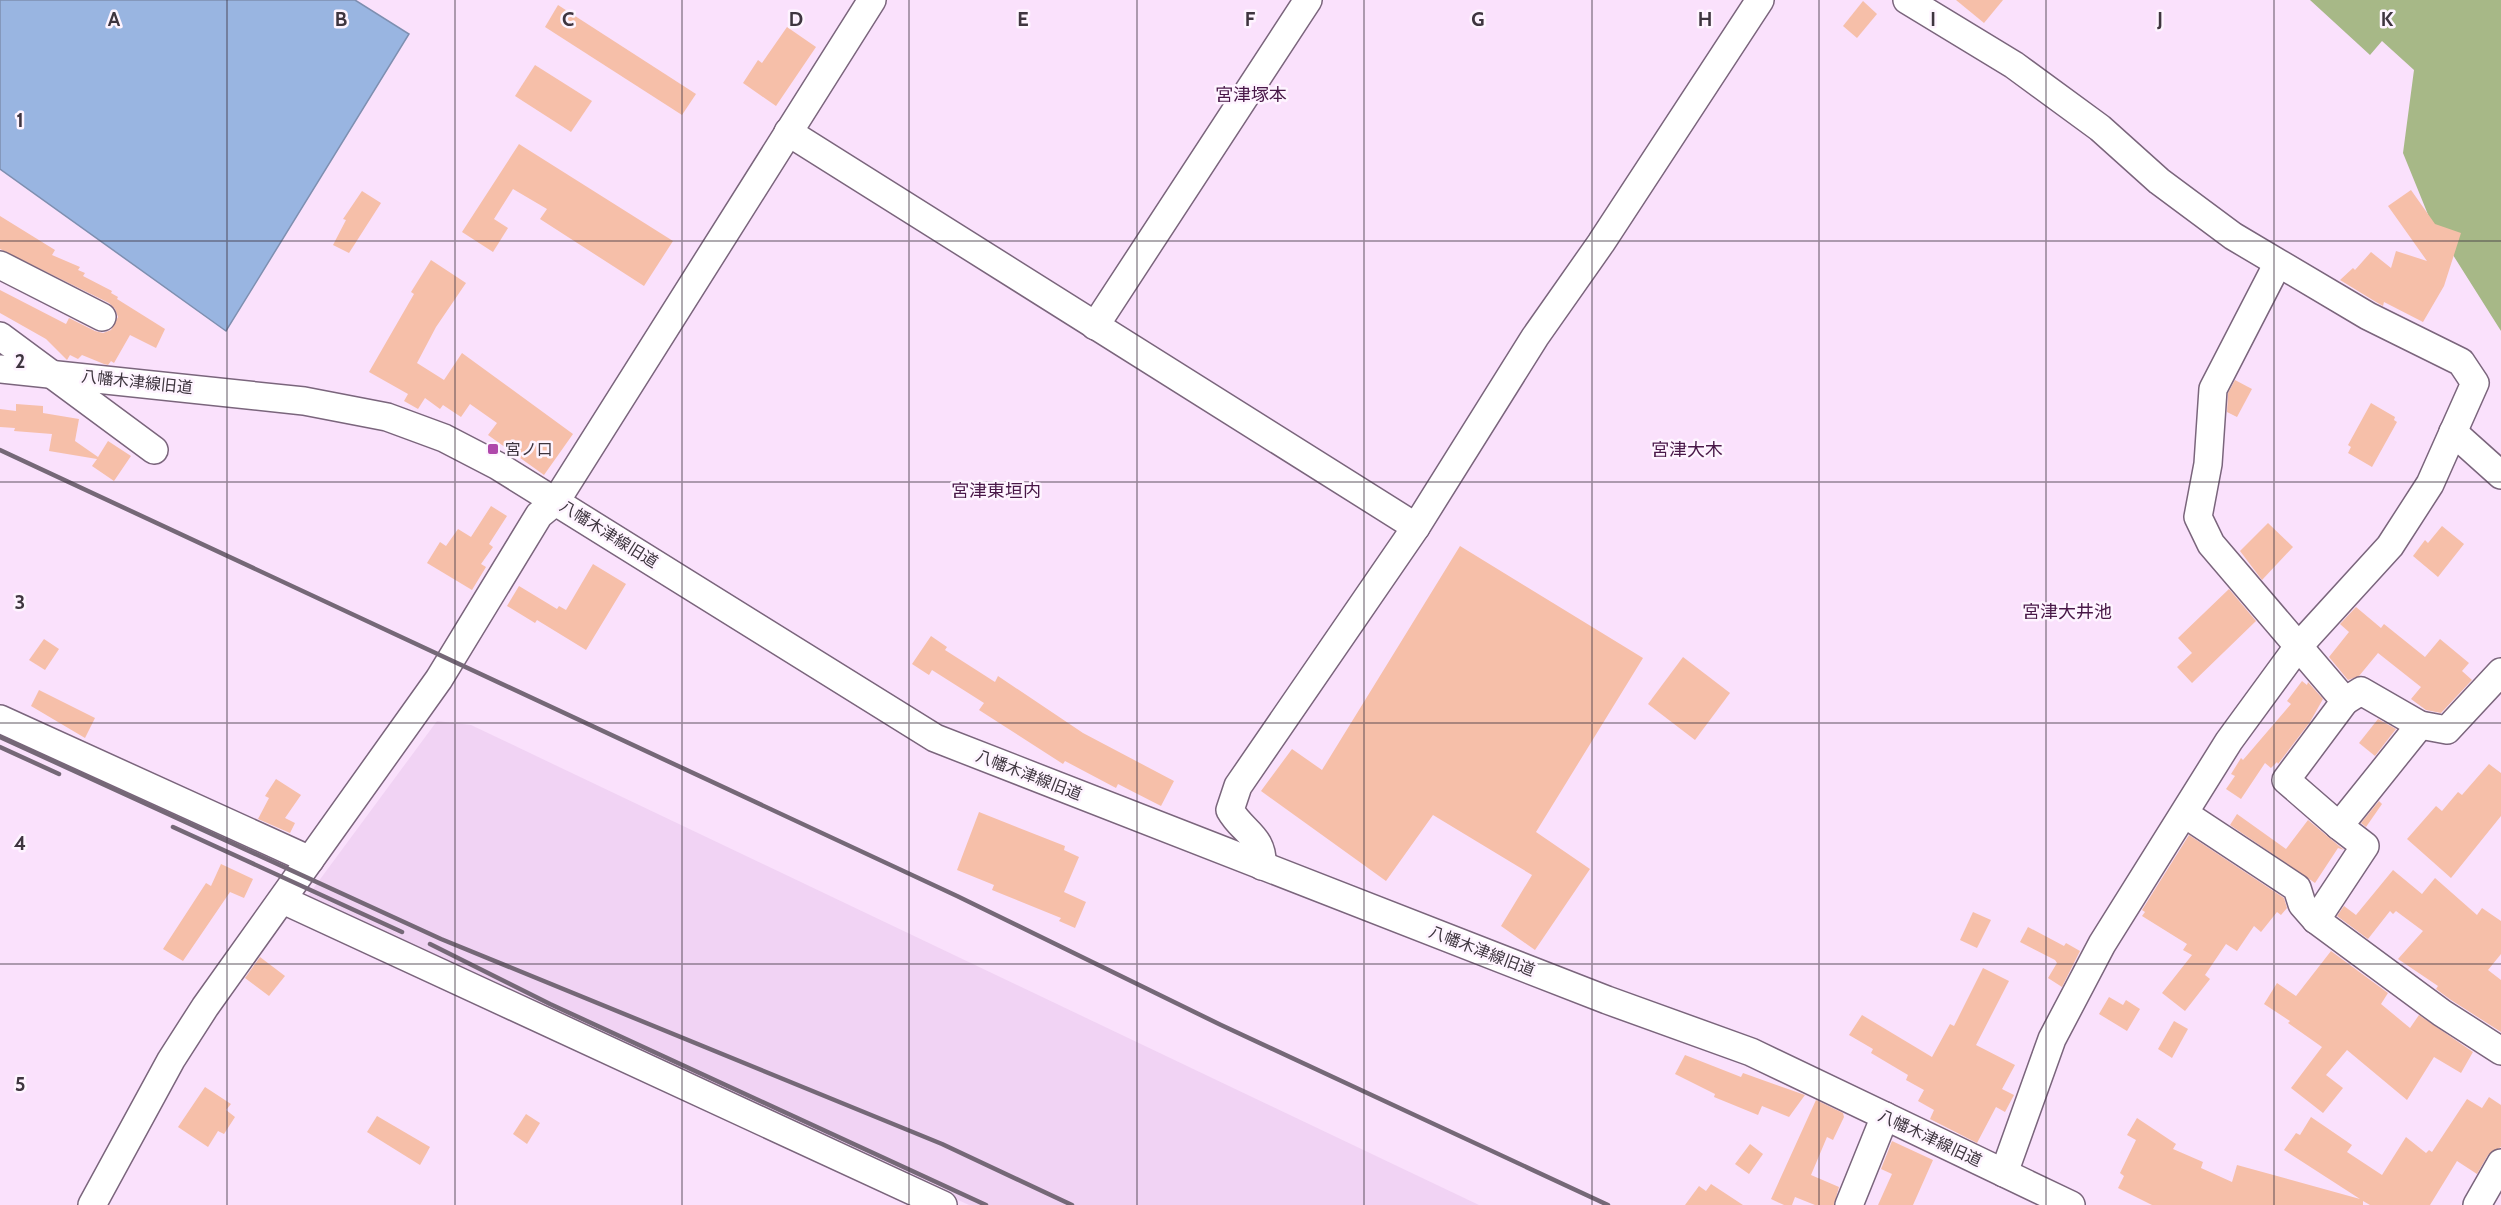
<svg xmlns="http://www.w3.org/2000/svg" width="2501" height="1205" viewBox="0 0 2501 1205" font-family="Cabin,'Noto Sans JP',sans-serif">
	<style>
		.built { fill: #f1d3f4 }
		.forest { fill: #a7b887 }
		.water { fill: #99b5e1; stroke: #7e8fb0; stroke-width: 1.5 }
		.building { fill: #f6bfa9 }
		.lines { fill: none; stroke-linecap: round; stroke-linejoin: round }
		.minor-casing { stroke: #7a657c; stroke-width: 30 }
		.minor { stroke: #fff; stroke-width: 27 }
		.rail { stroke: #756877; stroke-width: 4.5 }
		.grid { fill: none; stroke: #3e353f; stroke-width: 1.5; stroke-opacity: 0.55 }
		.poi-dot { fill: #af48ab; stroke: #fef4ff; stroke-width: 2 }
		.labels { text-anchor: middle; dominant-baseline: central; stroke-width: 5; stroke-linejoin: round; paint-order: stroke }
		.street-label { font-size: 16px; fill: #3e353f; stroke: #fef4ff }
		.poi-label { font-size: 16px; fill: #3e353f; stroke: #fef4ff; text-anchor: start }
		.neighbourhood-label { font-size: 18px; fill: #481747; stroke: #fef4ff }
		.grid-label { font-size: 20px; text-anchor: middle; font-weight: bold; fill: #3e353f; stroke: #fef4ff; stroke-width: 5; stroke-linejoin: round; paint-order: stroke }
	</style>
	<rect width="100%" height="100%" fill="#fae1fc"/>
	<!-- built -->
	<path class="built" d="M437,721L471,725L1479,1205H969L304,901Z"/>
	<!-- forest -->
	<path class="forest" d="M2310,0H2501V331L2429,217L2403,153L2414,70L2382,41L2370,55Z"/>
	<!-- water -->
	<path class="water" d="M0,0H355L409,34L226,331L0,169Z"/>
	<!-- building -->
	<g class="building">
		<path d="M1956,0H2003L1984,23Z"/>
		<path d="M1863,1L1877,14L1857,38L1843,26Z"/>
		<path d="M558,5L696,94L682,115L545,27Z"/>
		<path d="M787,27L816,47L776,106L743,83L758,60L762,63Z"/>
		<path d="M535,65L592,101L571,132L515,96Z"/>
		<path d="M519,144L673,241L644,286L540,219L547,209L513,189L494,219L508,228L493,252L462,232Z"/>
		<path d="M2411,190L2435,224L2461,233L2444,286L2423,322L2384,302L2383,306L2376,302L2340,280L2353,268L2355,270L2371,252L2391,268L2396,251L2427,261L2388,206Z"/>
		<path d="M362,191L381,203L349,253L333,245L346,220L343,219Z"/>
		<path d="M0,216L55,250L52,255L80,267L78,270L85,273L83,276L112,291L111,293L118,297L117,299L165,329L156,348L130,335L114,363L111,361L108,365L104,364L82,355L78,359L70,355L67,360L46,339L0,313V290L66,324L69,318L95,331L103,333L111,330L118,317L115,309L109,303L0,249Z"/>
		<path d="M431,260L466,283L436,327L417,363L444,380L462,353L573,434L544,475L488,435L497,423L470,404L461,417L443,405L440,409L425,398L418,409L404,401L408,394L369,372L414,294L411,292Z"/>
		<path d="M2235,380L2252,389L2237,417L2227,412L2228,393Z"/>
		<path d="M2371,403L2395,417L2394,420L2397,422L2372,467L2348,453L2351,447L2348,445Z"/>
		<path d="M16,404L43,406V413L79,419L75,441L98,457L108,441L131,456L114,481L92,466L97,459L49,451L52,434L14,431L15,428L0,427V409L16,411Z"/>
		<path d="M491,506L507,516L489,544L493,547L481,564L486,567L472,590L427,563L440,542L446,546L458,529L471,537Z"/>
		<path d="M2268,523L2293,547L2262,580L2240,551Z"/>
		<path d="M2442,526L2464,544L2438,577L2413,556L2425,540L2428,543Z"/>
		<path d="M1460,546L1643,658L1536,832L1590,869L1535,950L1501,926L1532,875L1433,815L1386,881L1261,791L1292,749L1322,770Z"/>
		<path d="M593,564L626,584L586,650L537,620L535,623L507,606L519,586L557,609L559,606L566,610Z"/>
		<path d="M2229,589L2256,621L2192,683L2177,667L2192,653L2178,638Z"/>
		<path d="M2356,607L2381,628L2384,624L2425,657L2440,639L2469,663L2462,671L2472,680L2441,713L2426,710L2411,699L2421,687L2378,653L2359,676L2348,680L2329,657L2349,632L2340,624Z"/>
		<path d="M931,636L947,647L945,650L995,682L998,676L1083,733L1174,781L1161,806L1118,784L1116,788L1065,761L1063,764L979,710L984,703L932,670L929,675L912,664Z"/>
		<path d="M44,639L59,649L45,670L29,660Z"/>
		<path d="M1683,657L1730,693L1695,740L1648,704Z"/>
		<path d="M2302,681L2307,685L2308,682L2323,699L2310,722L2278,764L2277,762L2271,768L2265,763L2241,799L2226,789L2235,776L2231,774L2241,758L2243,760L2291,704L2287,701Z"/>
		<path d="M39,690L95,718L85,738L31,706Z"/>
		<path d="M2378,719L2396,729L2375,756L2359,743Z"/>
		<path d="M2489,764L2501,773V816L2451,878L2407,839L2436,806L2442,811L2458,792L2462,795Z"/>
		<path d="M276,779L301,795L285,818L295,823L290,833L258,819L269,798L265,796Z"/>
		<path d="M2379,801L2382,804L2366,827L2361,823Z"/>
		<path d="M979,812L1065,846L1064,850L1079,857L1064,892L1086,902L1075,928L1059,921L1061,918L992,890L994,885L957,870Z"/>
		<path d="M2237,814L2286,849L2308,820L2344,850L2338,848L2315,883L2230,825Z"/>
		<path d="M2189,835L2284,898L2287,908L2281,915L2277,912L2261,932L2254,926L2237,951L2226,944L2205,975L2210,979L2185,1011L2162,993L2192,955L2183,950L2187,944L2142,916L2145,912L2142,910Z"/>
		<path d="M221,864L253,879L244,898L230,892L183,961L163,949L206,883L211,886Z"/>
		<path d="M2393,870L2422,894L2435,878L2477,915L2482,908L2501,921V954L2488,970L2501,980V1032L2451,1000L2436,989L2438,986L2398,959L2423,931L2396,911L2393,914L2390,911L2368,939L2337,916L2344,906L2356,915Z"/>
		<path d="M1973,912L1991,920L1977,948L1960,940Z"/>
		<path d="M2028,927L2064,946L2066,943L2080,951L2062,987L2048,978L2057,963L2055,960L2020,942Z"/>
		<path d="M2331,951L2388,993L2381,1004L2410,1028L2419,1015L2473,1052L2461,1073L2434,1057L2407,1100L2347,1050L2326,1075L2343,1088L2323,1113L2291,1088L2322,1047L2288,1023L2290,1021L2264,1004L2277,983L2296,996Z"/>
		<path d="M260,957L285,976L269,996L245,978Z"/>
		<path d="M1983,968L2009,981L1976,1045L2015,1065L2002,1089L2014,1095L2005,1112L1996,1107L1977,1143L1930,1119L1934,1110L1918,1101L1924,1090L1906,1080L1908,1075L1871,1053L1873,1049L1849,1035L1862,1015L1932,1057L1950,1024L1954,1026Z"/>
		<path d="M2109,997L2123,1005L2126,1000L2140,1009L2127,1031L2099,1014Z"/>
		<path d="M2174,1021L2188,1029L2172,1058L2158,1049Z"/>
		<path d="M1685,1055L1741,1077L1743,1073L1805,1095L1789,1117L1762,1106L1758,1115L1714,1097L1715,1094L1675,1074Z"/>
		<path d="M205,1087L231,1104L226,1110L235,1117L224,1134L218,1131L208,1147L178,1127Z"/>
		<path d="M2489,1097L2501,1105V1147L2488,1155L2477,1174L2457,1161L2430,1205H2370L2363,1201V1205H2152L2118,1188L2124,1176L2120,1173L2136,1140L2127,1135L2137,1118L2176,1144L2173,1149L2203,1162L2201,1168L2232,1182L2237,1165L2360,1199L2284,1150L2296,1133L2300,1135L2311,1117L2352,1145L2347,1152L2382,1175L2406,1137L2426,1153L2429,1150L2432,1152L2467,1099L2482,1108Z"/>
		<path d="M1816,1100L1843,1113L1844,1117L1833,1140L1827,1137L1811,1175L1839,1187L1834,1205H1815L1795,1197L1792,1205H1784L1771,1199Z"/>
		<path d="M526,1114L540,1123L527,1144L513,1134Z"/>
		<path d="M377,1116L430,1147L420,1165L367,1132Z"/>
		<path d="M1892,1141L1933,1160L1913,1205H1878L1892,1174L1881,1169Z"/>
		<path d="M1750,1144L1763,1154L1749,1174L1735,1164Z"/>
		<path d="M1711,1184L1743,1205H1685L1699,1186L1706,1191Z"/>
	</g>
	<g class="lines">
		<!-- minor casing -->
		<g class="minor-casing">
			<g id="minor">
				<path d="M1907,0L2014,65L2100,128L2159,181L2233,236L2368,316L2461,362L2475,383L2430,484L2390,546L2297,648L2229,741L2102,944L2052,1039L2004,1173"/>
				<path d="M788,132L1416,527"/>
				<path d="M0,265L102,317"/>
				<path d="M2277,265L2213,389L2208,464L2198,517L2211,544L2345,701L2361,691L2420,725L2447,730L2501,672"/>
				<path d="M1095,326L1308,0"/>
				<path d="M0,336L154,450"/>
				<path d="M0,369L304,401L387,417L444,438L498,466L935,738L1607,1000L1751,1052L2071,1205"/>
				<path d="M2453,432L2501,475"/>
				<path d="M2345,701L2286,780L2339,826L2420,725"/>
				<path d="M0,719L310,860"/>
				<path d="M2185,814L2297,888L2302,904L2316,920L2442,1013L2501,1051"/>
				<path d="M1262,866C1264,836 1242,832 1230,810L1238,786L1416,527L1535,337L1601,243L1760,0"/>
				<path d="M283,900L943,1205"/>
				<path d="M2316,920L2365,846L2339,826"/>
				<path d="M92,1205L171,1060L205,1007L439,679L539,515L556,501L872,0"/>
				<path d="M1849,1205L1885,1116"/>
				<path d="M2477,1205L2501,1163"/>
			</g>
		</g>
		<!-- minor -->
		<use href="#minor" class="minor"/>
		<!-- rail -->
		<g class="rail">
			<path d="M0,450L957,896L1221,1025L1608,1205"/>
			<path d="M0,737L441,939L942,1144L1072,1205"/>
			<path d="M0,747L59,774"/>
			<path d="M173,827L402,932"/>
			<path d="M430,944L550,1004L986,1205"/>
		</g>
	</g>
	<!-- grid -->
	<path class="grid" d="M227,0V1205M455,0V1205M682,0V1205M909,0V1205M1137,0V1205M1364,0V1205M1592,0V1205M1819,0V1205M2046,0V1205M2274,0V1205M0,241H2501M0,482H2501M0,723H2501M0,964H2501"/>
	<!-- markers -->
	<rect class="poi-dot" x="487" y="443" width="12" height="12" rx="3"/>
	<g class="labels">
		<!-- street labels -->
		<g class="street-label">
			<text transform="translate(137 382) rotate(6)">八幡木津線旧道</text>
			<text transform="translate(609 534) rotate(32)">八幡木津線旧道</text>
			<text transform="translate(1029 775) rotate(21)">八幡木津線旧道</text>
			<text transform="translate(1482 951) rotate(21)">八幡木津線旧道</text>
			<text transform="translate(1930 1138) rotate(25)">八幡木津線旧道</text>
		</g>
		<!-- poi labels -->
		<g class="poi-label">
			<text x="505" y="449">宮ノ口</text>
		</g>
		<!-- neighbourhood labels -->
		<g class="neighbourhood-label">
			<text x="1251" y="95">宮津塚本</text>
			<text x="1687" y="450">宮津大木</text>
			<text x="996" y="491">宮津東垣内</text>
			<text x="2067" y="612">宮津大井池</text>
		</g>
	</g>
	<g class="grid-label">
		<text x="114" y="26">A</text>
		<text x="341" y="26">B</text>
		<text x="568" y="26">C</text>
		<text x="796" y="26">D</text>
		<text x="1023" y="26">E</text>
		<text x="1250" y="26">F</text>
		<text x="1478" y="26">G</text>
		<text x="1705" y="26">H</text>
		<text x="1933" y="26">I</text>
		<text x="2160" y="26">J</text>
		<text x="2387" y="26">K</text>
		<text x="20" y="127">1</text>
		<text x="20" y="368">2</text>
		<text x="20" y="609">3</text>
		<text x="20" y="850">4</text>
		<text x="20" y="1091">5</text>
	</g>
</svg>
